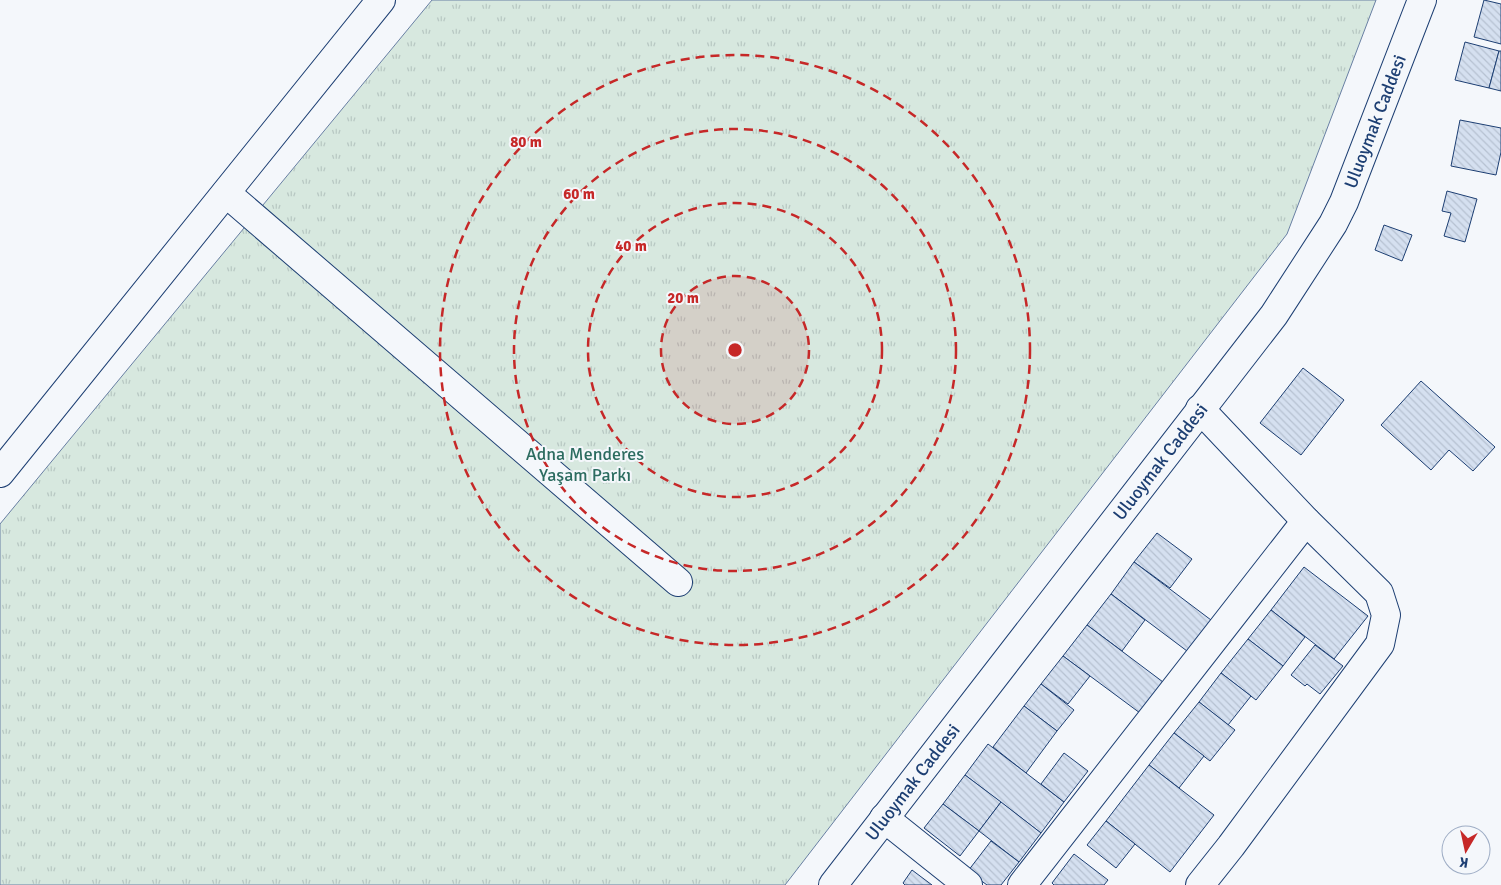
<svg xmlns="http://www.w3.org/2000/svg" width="1501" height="885" viewBox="0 0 1501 885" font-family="Signika,sans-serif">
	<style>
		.park { fill: url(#park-tufts); stroke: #687fa3 }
		.building { fill: url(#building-back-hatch); stroke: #1d3f73 }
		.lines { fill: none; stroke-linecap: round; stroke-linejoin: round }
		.minor-casing { stroke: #1d3f73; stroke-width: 30 }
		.minor { stroke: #f4f7fb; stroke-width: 28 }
		.ring { fill: none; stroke: #c62828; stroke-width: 2.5; stroke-dasharray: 9 6 }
		.labels { text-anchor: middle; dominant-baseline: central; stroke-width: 4; stroke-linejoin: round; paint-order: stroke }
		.street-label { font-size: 18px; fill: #1d3f73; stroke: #f4f7fb }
		.park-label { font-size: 18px; fill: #2c6c60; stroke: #f4f7fb }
		.centre { fill: #c62828; stroke: #f4f7fb; stroke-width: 2.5 }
		.ring-label { font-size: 15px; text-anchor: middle; font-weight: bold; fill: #c62828; stroke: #f4f7fb; stroke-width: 4; stroke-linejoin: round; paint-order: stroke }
	</style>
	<defs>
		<pattern id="park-tufts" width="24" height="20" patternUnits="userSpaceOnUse" patternTransform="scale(1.25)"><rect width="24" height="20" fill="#d7e8df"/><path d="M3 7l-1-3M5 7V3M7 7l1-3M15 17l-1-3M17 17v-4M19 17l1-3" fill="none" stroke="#b8c8c3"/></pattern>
		<pattern id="building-back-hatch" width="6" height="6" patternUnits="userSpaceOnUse" patternTransform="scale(1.25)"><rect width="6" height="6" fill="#d5e0f0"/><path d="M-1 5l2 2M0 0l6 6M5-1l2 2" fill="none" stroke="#b6c1d1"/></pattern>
	</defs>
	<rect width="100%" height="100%" fill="#f4f7fb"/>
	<!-- park -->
	<path class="park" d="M432,0H1376L1287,234L785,885H0V524Z"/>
	<!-- building -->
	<g class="building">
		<path d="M1484,0L1501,4V44L1474,37Z"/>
		<path d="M1465,42L1499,51L1489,88L1455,80Z"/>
		<path d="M1499,51H1501V91L1489,88Z"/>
		<path d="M1460,120L1501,128V152L1496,175L1451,166Z"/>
		<path d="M1447,191L1477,199L1465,242L1444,236L1451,213L1442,211Z"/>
		<path d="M1384,225L1412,235L1402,261L1375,250Z"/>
		<path d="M1303,368L1344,400L1301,455L1260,423Z"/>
		<path d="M1421,381L1495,447L1473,471L1449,450L1431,470L1381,425Z"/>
		<path d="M1157,533L1192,559L1170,588L1134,562Z"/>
		<path d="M1134,562L1211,620L1187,651L1111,594Z"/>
		<path d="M1304,567L1368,616L1334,659L1271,610Z"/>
		<path d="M1111,594L1145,620L1122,651L1087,625Z"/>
		<path d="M1271,610L1305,637L1283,666L1248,639Z"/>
		<path d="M1087,625L1163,682L1140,713L1063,656Z"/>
		<path d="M1248,639L1283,666L1256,700L1221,673Z"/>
		<path d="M1315,645L1343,666L1320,694L1307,684L1305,686L1291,675Z"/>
		<path d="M1063,656L1090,676L1068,704L1041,684Z"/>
		<path d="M1221,673L1251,696L1228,725L1199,702Z"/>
		<path d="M1041,684L1074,710L1057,731L1024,706Z"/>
		<path d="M1199,702L1235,730L1210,761L1174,733Z"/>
		<path d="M1024,706L1057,731L1026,773L993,747Z"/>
		<path d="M1174,733L1204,756L1179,788L1149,765Z"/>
		<path d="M988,744L1064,802L1041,833L965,775Z"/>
		<path d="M1064,753L1088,771L1064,802L1041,784Z"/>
		<path d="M1149,765L1214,815L1170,872L1106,821Z"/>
		<path d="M965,775L1001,802L979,831L943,804Z"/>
		<path d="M1001,802L1041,833L1019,862L979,831Z"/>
		<path d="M943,804L979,831L960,856L924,828Z"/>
		<path d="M1106,821L1135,844L1116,868L1087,845Z"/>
		<path d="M991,841L1019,862L1001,885H987L968,871Z"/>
		<path d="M1074,854L1108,880L1104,885H1054L1052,883Z"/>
		<path d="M912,870L932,885H905L903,883Z"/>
	</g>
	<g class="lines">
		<!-- minor casing -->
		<g class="minor-casing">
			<g id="minor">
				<path d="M226,193L678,582"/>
				<path d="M0,473L381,0"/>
				<path d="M884,818L968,885"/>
				<path id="s1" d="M833,885L1274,315L1333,224L1344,202L1422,0"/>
				<path d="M1022,885L1306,521"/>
				<path d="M1200,885L1231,846L1380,644L1386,615L1379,593L1306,521L1200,409"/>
			</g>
		</g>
		<!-- minor -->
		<use href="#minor" class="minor"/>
	</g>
	<!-- distance rings -->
	<circle cx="735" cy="350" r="74" fill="#c62828" fill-opacity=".12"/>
	<g class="ring">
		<circle cx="735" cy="350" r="74"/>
		<circle cx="735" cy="350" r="147"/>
		<circle cx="735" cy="350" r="221"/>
		<circle cx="735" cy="350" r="295"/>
	</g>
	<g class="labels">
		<!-- street labels -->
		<g class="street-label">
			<text stroke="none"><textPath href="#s1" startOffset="940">Uluoymak Caddesi</textPath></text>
			<text stroke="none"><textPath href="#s1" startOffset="535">Uluoymak Caddesi</textPath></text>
			<text stroke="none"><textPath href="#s1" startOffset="130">Uluoymak Caddesi</textPath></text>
		</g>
		<!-- park labels -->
		<g class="park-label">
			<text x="585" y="454">Adna Menderes<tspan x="585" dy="21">Yaşam Parkı</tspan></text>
		</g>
	</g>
	<circle cx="735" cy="350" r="8" class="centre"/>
	<g class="ring-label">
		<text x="526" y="147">80 m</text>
		<text x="579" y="199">60 m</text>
		<text x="631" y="251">40 m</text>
		<text x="683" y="303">20 m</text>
	</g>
	<!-- north arrow -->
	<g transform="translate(1466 850) rotate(189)"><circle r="24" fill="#f4f7fb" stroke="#9eadc5"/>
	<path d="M0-4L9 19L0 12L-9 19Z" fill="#c62828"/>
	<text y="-8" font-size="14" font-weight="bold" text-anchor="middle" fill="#1d3f73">K</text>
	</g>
</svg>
